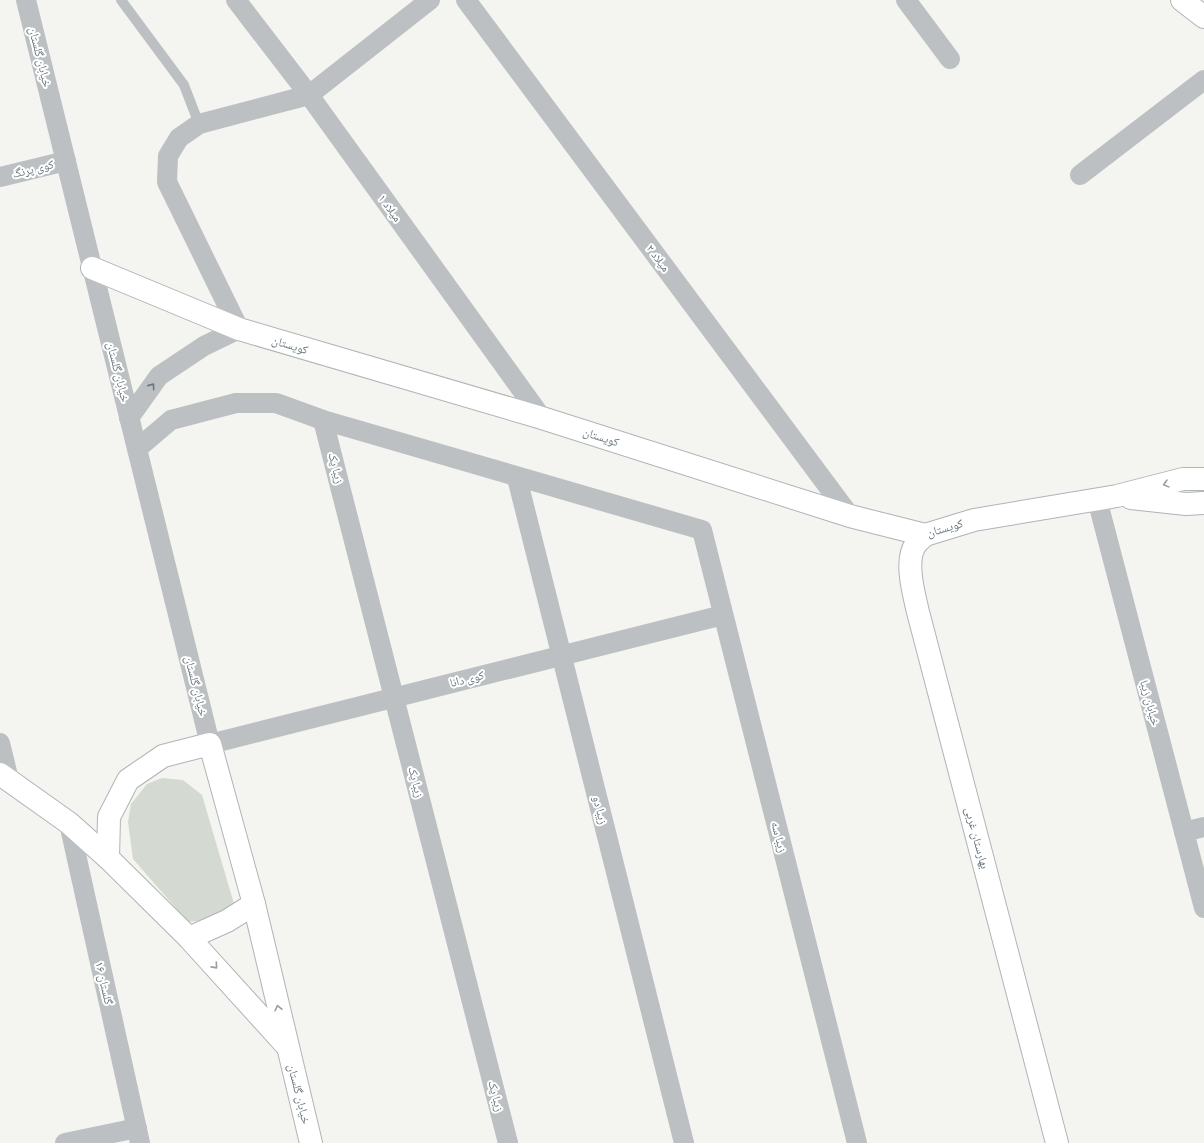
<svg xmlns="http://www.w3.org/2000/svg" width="1204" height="1143" viewBox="0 0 1204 1143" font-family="Karla,'Noto Naskh Arabic',sans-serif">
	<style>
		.green { fill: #d4d9d1 }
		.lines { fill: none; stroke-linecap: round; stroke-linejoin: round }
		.secondary-casing { stroke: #afb4b7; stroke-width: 24 }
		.lane { stroke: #bcc0c2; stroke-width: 10 }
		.street { stroke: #bcc0c2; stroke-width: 20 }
		.secondary { stroke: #fff; stroke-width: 22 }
		.oneway { stroke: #67767e }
		.oneway2 { stroke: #959fa5 }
		.labels { text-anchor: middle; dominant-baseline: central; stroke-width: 4; stroke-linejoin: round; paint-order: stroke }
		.street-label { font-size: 12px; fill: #67767e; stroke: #fff }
	</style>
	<rect width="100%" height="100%" fill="#f4f4f1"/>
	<!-- green -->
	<path class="green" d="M162,778L183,780L202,795L234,904L225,914L205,920L188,922L133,859L128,822L131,804L147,784Z"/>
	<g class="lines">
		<!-- secondary casing -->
		<g class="secondary-casing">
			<g id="secondary">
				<path d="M1182,0L1204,17"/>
				<path d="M92,268L239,329L542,418L850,516L925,535L974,520L1117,496L1183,479H1204"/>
				<path d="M1131,498L1186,504L1204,503"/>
				<path d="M925,535C922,538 918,541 916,544C904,560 914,594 918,612L1057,1143"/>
				<path d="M210,744L254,904L227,921L189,938L108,858L109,817L128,780L163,756Z"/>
				<path d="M0,774L69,823L108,858"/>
				<path d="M254,904L311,1143"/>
				<path d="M189,938L286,1045"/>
			</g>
		</g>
		<!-- lane -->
		<path class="lane" d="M121,0L184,85L199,124"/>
		<!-- street -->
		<g class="street">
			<path d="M26,0L210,744L723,615"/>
			<path d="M236,0L309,95L542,418"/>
			<path d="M466,0L850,516"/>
			<path d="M906,0L950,59"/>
			<path d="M1080,175L1204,80"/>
			<path d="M0,177L66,161"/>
			<path d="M129,418L159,376L204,346L239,329L167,182L168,156L179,138L199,124L309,95L430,0"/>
			<path d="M323,420L508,1143"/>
			<path d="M137,449L171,420L236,403H276L323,420L702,530L857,1143"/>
			<path d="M517,478L684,1143"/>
			<path d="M1097,499L1204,908"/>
			<path d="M0,743L9,780"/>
			<path d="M69,823L140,1143"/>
			<path d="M1184,832L1204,827"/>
			<path d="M65,1143L137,1128"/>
		</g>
		<!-- secondary -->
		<use href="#secondary" class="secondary"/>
	</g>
	<!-- one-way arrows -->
	<defs><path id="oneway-chevron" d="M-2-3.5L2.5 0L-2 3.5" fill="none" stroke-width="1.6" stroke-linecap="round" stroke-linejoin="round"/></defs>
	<use class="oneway" href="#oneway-chevron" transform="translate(152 386) rotate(-55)"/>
	<g class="oneway2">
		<use href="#oneway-chevron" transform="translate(1166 484) rotate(165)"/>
		<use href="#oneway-chevron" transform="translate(215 966) rotate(48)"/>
		<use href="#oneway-chevron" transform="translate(278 1008) rotate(-103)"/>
	</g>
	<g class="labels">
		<!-- street labels -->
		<g class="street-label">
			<text transform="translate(40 57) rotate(76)">خیابان گلستان</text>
			<text transform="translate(33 169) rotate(-14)">کوی پرنگ</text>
			<text transform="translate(390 208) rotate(54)">میلاد ۱</text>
			<text transform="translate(658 258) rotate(53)">میلاد ۲</text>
			<text transform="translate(290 345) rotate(17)">کویستان</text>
			<text transform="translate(118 372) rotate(76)">خیابان گلستان</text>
			<text transform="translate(601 437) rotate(18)">کویستان</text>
			<text transform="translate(336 468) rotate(76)">زیبا یک</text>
			<text transform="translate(945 528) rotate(-16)">کویستان</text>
			<text transform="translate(467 679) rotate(-14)">کوی دانا</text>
			<text transform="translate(196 686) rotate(76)">خیابان گلستان</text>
			<text transform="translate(1150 703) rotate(75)">خیابان زیبا</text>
			<text transform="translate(416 782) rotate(76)">زیبا یک</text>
			<text transform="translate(600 810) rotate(76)">زیبا دو</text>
			<text transform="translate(779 837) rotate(76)">زیبا سه</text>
			<text transform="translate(977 838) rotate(75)">بهارستان غربی</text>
			<text transform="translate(104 983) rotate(77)">گلستان ۱۶</text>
			<text transform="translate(299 1094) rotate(76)">خیابان گلستان</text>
			<text transform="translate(496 1096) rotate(76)">زیبا یک</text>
		</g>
	</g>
</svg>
